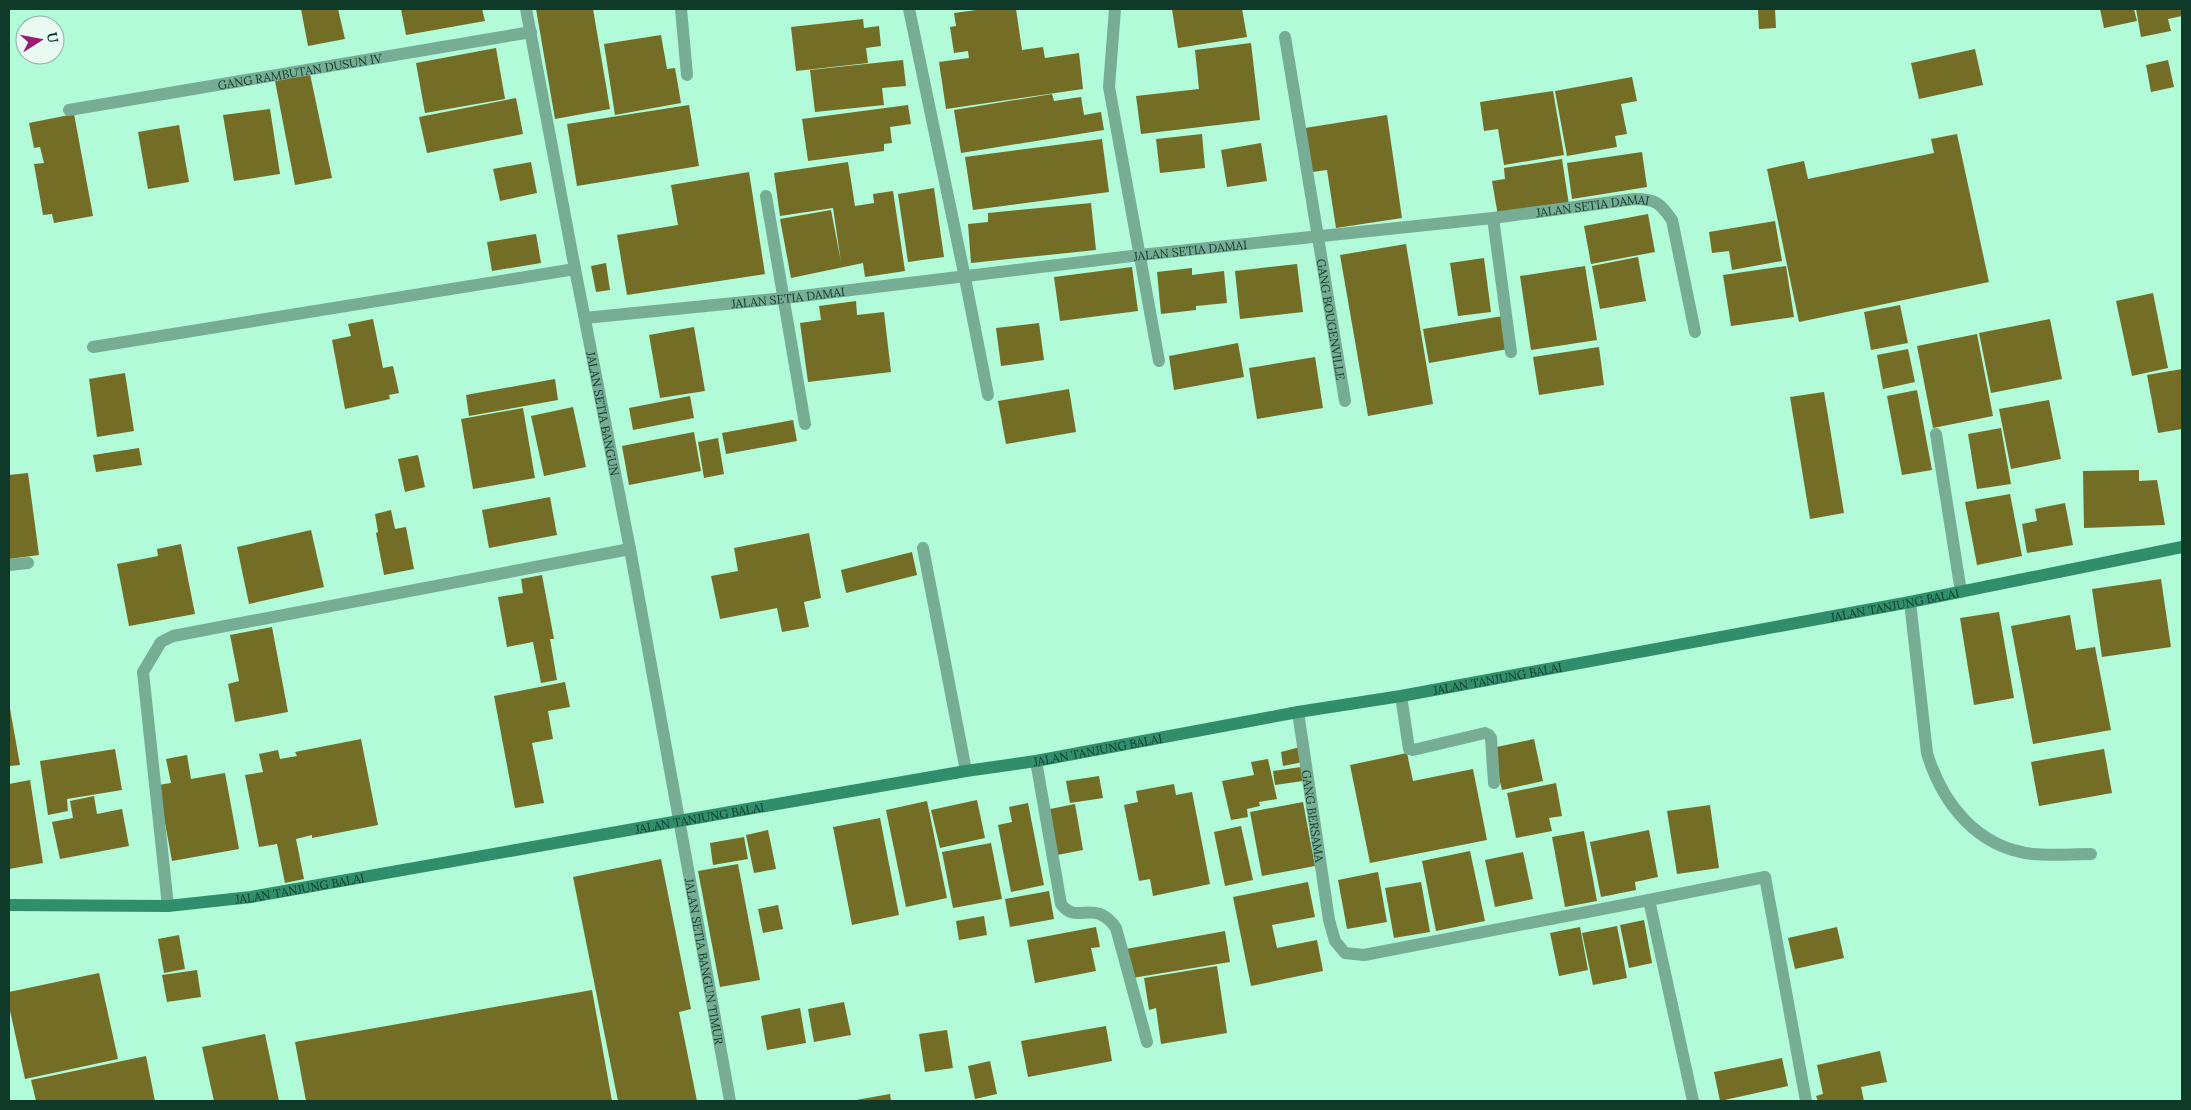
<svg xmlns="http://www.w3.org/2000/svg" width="2191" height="1110" viewBox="0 0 2191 1110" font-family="Lora,serif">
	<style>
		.building { fill: #736d26 }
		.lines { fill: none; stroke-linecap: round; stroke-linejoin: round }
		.lane { stroke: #76ad94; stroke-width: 12 }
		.street { stroke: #76ad94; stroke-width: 12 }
		.secondary { stroke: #318e6b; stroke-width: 12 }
		.labels { text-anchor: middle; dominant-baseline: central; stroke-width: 5; stroke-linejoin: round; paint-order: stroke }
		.street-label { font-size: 12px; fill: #0f3929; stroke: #e9faf2 }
	</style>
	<rect width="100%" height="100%" fill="#b1fbd9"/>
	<!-- building -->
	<g class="building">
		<path d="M301,9H338L345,39L308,46Z"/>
		<path d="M401,9H482L485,21L406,35Z"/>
		<path d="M536,9H593L610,109L555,119Z"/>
		<path d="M984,9H1016L1022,50L1043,47L1045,58L1079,53L1083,89L946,109L939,62L969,58L968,51L954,53L950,27L956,26L954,13Z"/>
		<path d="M1172,9H1242L1247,37L1178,48Z"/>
		<path d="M1758,9H1775L1776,28L1759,29Z"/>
		<path d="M2100,9H2134L2137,21L2104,28Z"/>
		<path d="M2136,9H2182V16L2168,19L2171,31L2141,37Z"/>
		<path d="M863,19L864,28L879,26L881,46L866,48L868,63L796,71L791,27Z"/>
		<path d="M661,35L667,69L675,68L681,103L615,115L604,44Z"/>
		<path d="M1251,43L1260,120L1141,134L1136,96L1199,89L1195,50Z"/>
		<path d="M496,48L505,99L425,113L416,63Z"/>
		<path d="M1975,49L1983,85L1919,99L1911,63Z"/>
		<path d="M903,60L906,86L882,88L884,105L815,112L810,70Z"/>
		<path d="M2168,60L2174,87L2151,92L2146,65Z"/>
		<path d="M310,74L332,178L295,185L275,81Z"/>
		<path d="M1632,77L1637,101L1621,104L1627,134L1615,136L1617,147L1567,156L1555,91Z"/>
		<path d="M1553,91L1564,155L1504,165L1498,129L1484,131L1480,102Z"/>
		<path d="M1052,94L1054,101L1081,97L1084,115L1101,112L1104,130L961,153L954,110Z"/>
		<path d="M516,98L523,134L427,153L419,117Z"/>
		<path d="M689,105L699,166L577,186L567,124Z"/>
		<path d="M908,105L911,124L890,127L892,143L884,144V151L808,161L802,119Z"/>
		<path d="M270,109L280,174L234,181L223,115Z"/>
		<path d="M74,114L93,216L54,223L52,214L43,215L34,164L44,163L40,147L34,148L29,123Z"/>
		<path d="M1387,115L1402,218L1336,228L1327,170L1312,172L1305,128Z"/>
		<path d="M179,125L189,182L148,189L138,132Z"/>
		<path d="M1202,134L1205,168L1160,173L1156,139Z"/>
		<path d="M1957,134L1989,282L1799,322L1767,169L1804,161L1808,179L1934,153L1931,139Z"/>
		<path d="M1102,139L1109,192L973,210L965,157Z"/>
		<path d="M1261,143L1267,181L1227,187L1221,150Z"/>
		<path d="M1642,152L1647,187L1572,199L1567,163Z"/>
		<path d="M1562,159L1569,205L1498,216L1492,181L1505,179L1504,168Z"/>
		<path d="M531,162L537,193L500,201L493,169Z"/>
		<path d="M848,162L855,206L874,203L873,194L893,191L905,271L865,277L863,263L791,278L780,219L831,210L841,262L833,208L780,216L774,173Z"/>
		<path d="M749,172L765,274L627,295L617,235L678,225L671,185Z"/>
		<path d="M934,188L944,257L908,262L898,194Z"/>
		<path d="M1091,203L1096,250L971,263L968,224L988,222V213Z"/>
		<path d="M1648,214L1655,252L1591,264L1584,226Z"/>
		<path d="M1775,221L1782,261L1732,270L1729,251L1712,253L1709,232Z"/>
		<path d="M536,234L541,263L492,271L487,242Z"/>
		<path d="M1406,244L1433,404L1368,416L1340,255Z"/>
		<path d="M1638,257L1646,301L1600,309L1592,266Z"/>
		<path d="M1484,258L1491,312L1458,316L1450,263Z"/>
		<path d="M606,263L610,290L596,292L591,266Z"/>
		<path d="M1297,264L1303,312L1240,319L1235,271Z"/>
		<path d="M1585,266L1597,340L1531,350L1520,276Z"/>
		<path d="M1786,266L1794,317L1731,326L1723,275Z"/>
		<path d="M1132,267L1138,311L1060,321L1054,277Z"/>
		<path d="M1192,268V275L1224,271L1227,303L1196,306V310L1161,314L1157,272Z"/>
		<path d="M2153,293L2168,368L2132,376L2116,301Z"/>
		<path d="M856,301L857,315L884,312L891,372L808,382L800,323L821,320L819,306Z"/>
		<path d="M1900,305L1908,343L1871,350L1864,312Z"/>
		<path d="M1503,316L1508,349L1429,363L1423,329Z"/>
		<path d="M373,319L383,368L393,366L399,393L389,395L390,399L345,409L332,340L351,336L348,324Z"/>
		<path d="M2050,319L2062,379L1991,393L1979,333Z"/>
		<path d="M1039,323L1044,360L1001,366L996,328Z"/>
		<path d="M694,327L705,391L660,398L649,335Z"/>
		<path d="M1977,334L1993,416L1933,428L1917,346Z"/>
		<path d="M1238,343L1244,377L1174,390L1169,356Z"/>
		<path d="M1599,347L1604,385L1539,395L1533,357Z"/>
		<path d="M1908,349L1915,382L1883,389L1877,355Z"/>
		<path d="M1315,357L1323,408L1257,419L1249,368Z"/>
		<path d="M2182,369V429L2158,433L2147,375Z"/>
		<path d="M125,373L134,431L97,437L89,379Z"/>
		<path d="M555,379L558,400L469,416L466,395Z"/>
		<path d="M1069,389L1076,432L1006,444L998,401Z"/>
		<path d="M1917,390L1932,470L1902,475L1887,396Z"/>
		<path d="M1824,392L1844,513L1810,519L1790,397Z"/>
		<path d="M690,396L694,418L633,430L629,408Z"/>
		<path d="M2049,400L2061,459L2011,469L1999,409Z"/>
		<path d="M573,407L586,467L544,476L531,416Z"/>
		<path d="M523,408L535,478L473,489L461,419Z"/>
		<path d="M793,420L797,441L726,454L722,433Z"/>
		<path d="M2001,428L2011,484L1977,489L1968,434Z"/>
		<path d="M694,432L701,471L629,485L622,446Z"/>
		<path d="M718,438L724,474L704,478L698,442Z"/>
		<path d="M139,448L142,465L96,472L93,455Z"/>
		<path d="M418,455L425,487L405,492L398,459Z"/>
		<path d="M2139,470V481L2157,480L2165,525L2084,528L2083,471Z"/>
		<path d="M28,473L39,555L9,559V475Z"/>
		<path d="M2010,494L2022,556L1977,565L1965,502Z"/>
		<path d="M550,497L557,535L489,548L482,510Z"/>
		<path d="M2065,503L2073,545L2027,553L2022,524L2037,521L2035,509Z"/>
		<path d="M391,510L395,529L406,527L414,569L384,575L376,533L378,532L375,514Z"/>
		<path d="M311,530L324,587L249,604L237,547Z"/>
		<path d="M809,533L821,598L804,602L809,627L782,632L777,608L720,619L711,576L738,571L734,548Z"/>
		<path d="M181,544L195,614L129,626L117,564L158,556L157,549Z"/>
		<path d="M912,552L917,575L846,593L841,570Z"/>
		<path d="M542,575L554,639H550L557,680L541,683L533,642L507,647L498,597L523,593L521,579Z"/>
		<path d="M2161,579L2171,647L2102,657L2092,589Z"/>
		<path d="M1999,612L2014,698L1974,705L1960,618Z"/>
		<path d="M2070,615L2076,650L2095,647L2111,730L2033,744L2011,626Z"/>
		<path d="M272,627L288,712L235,722L228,684L239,681L230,635Z"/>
		<path d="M565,682L570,707L548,711L553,739L532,743L544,803L515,808L494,696Z"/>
		<path d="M9,703L20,765L9,766Z"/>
		<path d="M361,739L378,825L312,838V835L296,839L304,879L285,883L277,844L259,847L245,775L263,772L259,754L278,750L280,759L297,756L295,752Z"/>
		<path d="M1534,739L1543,781L1502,790L1492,748Z"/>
		<path d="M1300,747L1303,762L1283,766L1281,752Z"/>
		<path d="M115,749L122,790L67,799L68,811L48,815L40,761Z"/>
		<path d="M2104,749L2112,793L2039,806L2031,762Z"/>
		<path d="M1407,753L1413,781L1473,769L1487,840L1370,863L1350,765Z"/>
		<path d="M187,755L191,779L225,773L239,849L172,861L158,785L171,783L166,759Z"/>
		<path d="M1268,759L1277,799L1259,802L1260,806L1247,809L1248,817L1231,820L1222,781L1254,775L1251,762Z"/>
		<path d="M1301,767L1303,781L1275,785L1273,771Z"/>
		<path d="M1099,776L1103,798L1070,803L1066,781Z"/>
		<path d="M30,780L43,863L9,869V784Z"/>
		<path d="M1556,783L1562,816L1549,818L1552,831L1516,838L1507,793Z"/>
		<path d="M1174,784L1176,795L1192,792L1210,884L1153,896L1150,879L1139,881L1124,805L1138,802L1136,791Z"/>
		<path d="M94,796L97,814L122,809L129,846L60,859L52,822L73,818L70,801Z"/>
		<path d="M977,800L985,838L940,848L931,810Z"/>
		<path d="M927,801L947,898L906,907L886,810Z"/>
		<path d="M1303,802L1315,866L1262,876L1250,812Z"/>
		<path d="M1028,803L1044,885L1011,892L998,825L1012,822L1009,807Z"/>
		<path d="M1075,804L1083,850L1057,855L1050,809Z"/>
		<path d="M1710,805L1719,868L1677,874L1667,811Z"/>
		<path d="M880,818L899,915L852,925L833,827Z"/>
		<path d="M1241,826L1253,880L1225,886L1214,832Z"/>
		<path d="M768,830L776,869L754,873L746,835Z"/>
		<path d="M1649,830L1658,877L1635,882L1636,890L1601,897L1590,842Z"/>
		<path d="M1584,831L1597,901L1565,907L1552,837Z"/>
		<path d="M744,837L748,859L713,865L710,843Z"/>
		<path d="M991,843L1002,899L953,908L942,852Z"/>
		<path d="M1470,851L1485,921L1436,931L1422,861Z"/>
		<path d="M1523,852L1533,899L1495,907L1485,860Z"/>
		<path d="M661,859L691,1009L679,1012L697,1101H618L573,877Z"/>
		<path d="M738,864L760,980L720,987L698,871Z"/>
		<path d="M1378,872L1387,922L1347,929L1338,880Z"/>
		<path d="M1308,882L1315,917L1272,925L1277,948L1317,940L1323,971L1251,986L1233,897Z"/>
		<path d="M1421,882L1430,932L1394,938L1385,888Z"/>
		<path d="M1049,891L1054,919L1010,927L1005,899Z"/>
		<path d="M778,905L783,929L763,933L758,909Z"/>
		<path d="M984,916L987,935L959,940L956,921Z"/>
		<path d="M1644,920L1652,963L1629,968L1620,925Z"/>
		<path d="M1617,926L1627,978L1593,985L1582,933Z"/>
		<path d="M1096,927L1100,947L1091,948L1096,971L1035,983L1027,940Z"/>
		<path d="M1580,927L1588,970L1559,976L1550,933Z"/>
		<path d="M1837,927L1844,958L1795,969L1788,938Z"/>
		<path d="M1225,931L1230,962L1132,978L1126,949Z"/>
		<path d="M179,935L185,969L164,973L158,939Z"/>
		<path d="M1217,966L1227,1033L1161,1044L1156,1008L1149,1010L1144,978Z"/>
		<path d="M197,970L201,997L167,1002L162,975Z"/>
		<path d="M99,973L118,1059L25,1079L9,1006V992Z"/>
		<path d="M592,990L612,1101H306L295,1042Z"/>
		<path d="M844,1002L851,1035L814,1042L808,1009Z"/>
		<path d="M800,1008L806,1043L767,1050L761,1016Z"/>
		<path d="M1106,1026L1112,1061L1028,1077L1021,1041Z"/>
		<path d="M947,1030L953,1068L925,1072L919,1034Z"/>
		<path d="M265,1034L279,1101H214L202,1047Z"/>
		<path d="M1880,1051L1887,1082L1861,1087L1864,1101H1818L1816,1096L1823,1094L1817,1065Z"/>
		<path d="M146,1056L155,1101H36L31,1080Z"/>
		<path d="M1782,1058L1788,1086L1720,1101L1714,1072Z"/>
		<path d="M990,1061L997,1094L975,1099L968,1066Z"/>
		<path d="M890,1094L891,1101H856V1100Z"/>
	</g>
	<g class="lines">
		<!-- lane -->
		<g class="lane">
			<path d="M766,196L805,424"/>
			<path d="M1493,218L1511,352"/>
			<path d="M965,278L988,395"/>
			<path d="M93,347L575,269"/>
			<path d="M1936,434L1961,592"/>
			<path d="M923,548L966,771"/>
			<path d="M1401,696L1409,749L1413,750L1485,733L1489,735L1491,738L1494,783"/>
		</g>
		<!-- street -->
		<g class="street">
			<path id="s1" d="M526,9L575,269L630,549L730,1101"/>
			<path d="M681,9L687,75"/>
			<path d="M909,9L965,278"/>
			<path d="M1115,9L1109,87L1159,361"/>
			<path id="s2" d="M1285,37L1345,401"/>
			<path id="s3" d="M69,110L531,32"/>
			<path id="s4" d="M585,318L785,298L1140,255L1493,218L1634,199C1656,199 1660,203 1672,220L1695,332"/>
			<path d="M9,565L28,563"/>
			<path d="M1910,602L1927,753C1942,803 1977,848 2033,854C2051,856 2072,854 2091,854"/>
			<path id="s5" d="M1298,712L1329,920L1335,941L1345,953L1364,955L1649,900L1693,1101"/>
			<path d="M1036,761L1061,904C1077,926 1094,897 1116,928L1147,1042"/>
			<path d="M1649,900L1765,877L1806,1101"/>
			<path d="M168,906L143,672L161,642L173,636L630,549"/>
		</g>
		<!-- secondary -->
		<path class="secondary" id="s6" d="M9,905L168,906L251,897L679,821L966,771L1036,761L1298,712L1401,696L1910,602L2182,547"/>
	</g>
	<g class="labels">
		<!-- street labels -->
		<g class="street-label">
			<text stroke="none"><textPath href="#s3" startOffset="234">GANG RAMBUTAN DUSUN IV</textPath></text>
			<text stroke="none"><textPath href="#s4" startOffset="1014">JALAN SETIA DAMAI</textPath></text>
			<text stroke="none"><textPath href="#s4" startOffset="609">JALAN SETIA DAMAI</textPath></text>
			<text stroke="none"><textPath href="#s4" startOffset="204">JALAN SETIA DAMAI</textPath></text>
			<text stroke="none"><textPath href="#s2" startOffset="286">GANG BOUGENVILLE</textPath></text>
			<text stroke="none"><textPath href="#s1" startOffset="412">JALAN SETIA BANGUN</textPath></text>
			<text stroke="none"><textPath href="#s6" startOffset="1912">JALAN TANJUNG BALAI</textPath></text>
			<text stroke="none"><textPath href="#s6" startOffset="1508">JALAN TANJUNG BALAI</textPath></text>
			<text stroke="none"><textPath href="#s6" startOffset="1102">JALAN TANJUNG BALAI</textPath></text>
			<text stroke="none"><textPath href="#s5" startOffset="105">GANG BERSAMA</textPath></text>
			<text stroke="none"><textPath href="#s6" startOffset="698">JALAN TANJUNG BALAI</textPath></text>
			<text stroke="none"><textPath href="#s6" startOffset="292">JALAN TANJUNG BALAI</textPath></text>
			<text stroke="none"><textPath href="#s1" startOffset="969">JALAN SETIA BANGUN TIMUR</textPath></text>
		</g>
	</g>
	<!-- border -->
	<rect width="2191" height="1110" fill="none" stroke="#0f3929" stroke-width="20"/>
	<!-- north arrow -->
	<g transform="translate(40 40) rotate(79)"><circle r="24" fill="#e9faf2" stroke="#92ada2"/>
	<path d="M0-4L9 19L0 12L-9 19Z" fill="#9b1d73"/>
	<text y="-8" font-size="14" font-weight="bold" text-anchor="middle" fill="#0f3929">U</text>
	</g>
</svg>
